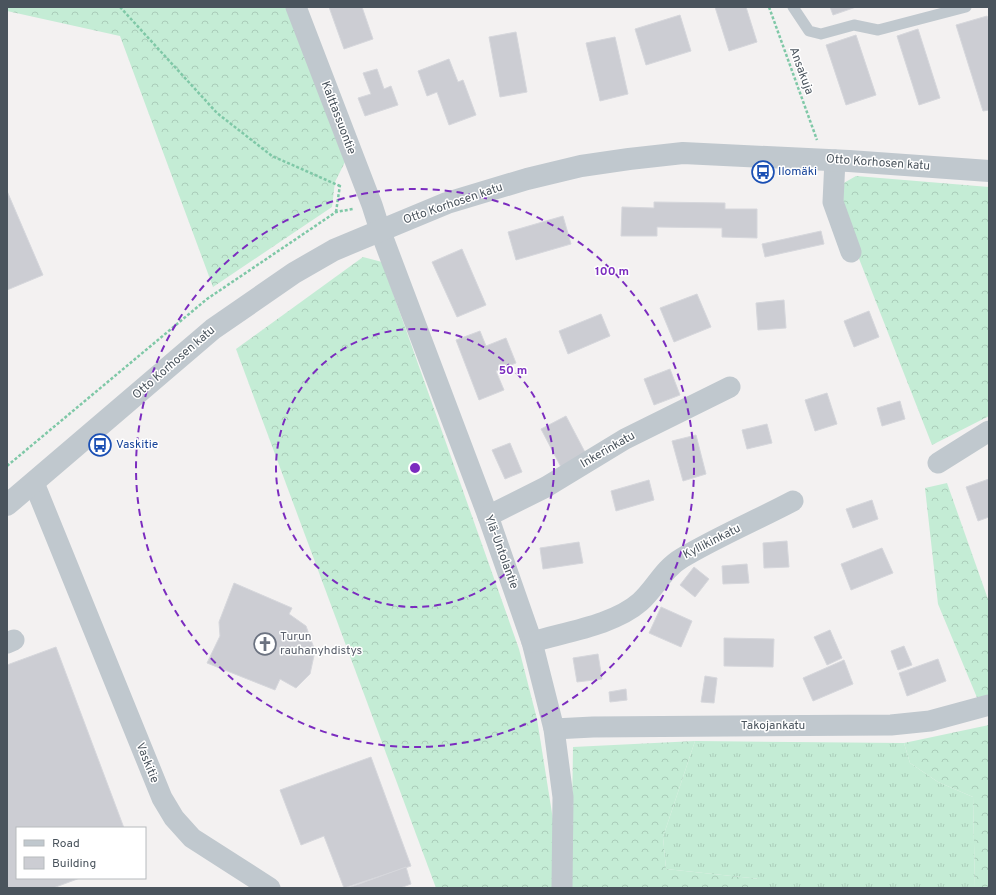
<svg xmlns="http://www.w3.org/2000/svg" width="996" height="895" viewBox="0 0 996 895" font-family="Overpass,sans-serif">
	<style>
		.grass { fill: url(#grass-tufts) }
		.forest { fill: url(#forest-crowns) }
		.building { fill: #cccdd3; stroke: #d6d7dc }
		.lines { fill: none; stroke-linecap: round; stroke-linejoin: round }
		.path { stroke: #7fc8a7; stroke-width: 2.5; stroke-dasharray: 3 2; stroke-linecap: butt }
		.service { stroke: #c0c8ce; stroke-width: 11 }
		.minor { stroke: #c0c8ce; stroke-width: 21 }
		.tertiary { stroke: #c0c8ce; stroke-width: 22 }
		.ring { fill: none; stroke: #7b2cbf; stroke-width: 2; stroke-dasharray: 7 5 }
		.labels { text-anchor: middle; dominant-baseline: central; stroke-width: 3; stroke-linejoin: round; paint-order: stroke }
		.street-label { font-size: 12px; fill: #4a545d; stroke: #fff }
		.transit-label { font-size: 12px; fill: #164399; stroke: #fff; text-anchor: start }
		.worship-label { font-size: 12px; fill: #5b616d; stroke: #fff; text-anchor: start }
		.centre { fill: #7b2cbf; stroke: #fff; stroke-width: 2 }
		.ring-label { font-size: 12px; text-anchor: middle; font-weight: bold; fill: #7b2cbf; stroke: #fff; stroke-width: 3; stroke-linejoin: round; paint-order: stroke }
	</style>
	<defs>
		<pattern id="grass-tufts" width="24" height="20" patternUnits="userSpaceOnUse"><rect width="24" height="20" fill="#c4ecd5"/><path d="M3 7l-1-3M5 7V3M7 7l1-3M15 17l-1-3M17 17v-4M19 17l1-3" fill="none" stroke="#aaccb9"/></pattern>
		<pattern id="forest-crowns" width="20" height="18" patternUnits="userSpaceOnUse"><rect width="20" height="18" fill="#c4ecd5"/><path d="M2 6a3 3 0 1 1 6 0M12 15a3 3 0 1 1 6 0" fill="none" stroke="#aaccb9"/></pattern>
	</defs>
	<rect width="100%" height="100%" fill="#f3f1f1"/>
	<!-- grass -->
	<path class="grass" d="M695,741L904,743L910,763L938,782L973,797L975,888H760V879L666,869L663,837Z"/>
	<!-- forest -->
	<g class="forest">
		<path d="M7,7H287L345,162L335,182L332,207L213,287L120,36L7,11Z"/>
		<path d="M856,176L989,187V416L932,445L856,251L838,195L842,184Z"/>
		<path d="M363,257L382,262L519,649L537,719L555,832V888H436L236,349Z"/>
		<path d="M947,483L989,602V697L978,700L938,604L925,488Z"/>
		<path d="M989,725V888H975L973,797L938,782L910,763L904,743Z"/>
		<path d="M695,741L663,837L666,869L760,879V888H571L573,747Z"/>
	</g>
	<!-- building -->
	<g class="building">
		<path d="M329,7H362L373,39L344,49Z"/>
		<path d="M715,7H746L757,42L729,51Z"/>
		<path d="M830,7H856L833,15Z"/>
		<path d="M680,15L691,51L646,65L635,29Z"/>
		<path d="M987,16L989,22V110L983,111L956,25Z"/>
		<path d="M918,29L940,98L919,105L897,36Z"/>
		<path d="M516,32L527,92L500,97L489,37Z"/>
		<path d="M856,35L876,95L846,105L826,45Z"/>
		<path d="M615,37L628,94L600,101L586,43Z"/>
		<path d="M449,59L458,82L463,80L476,115L449,125L437,92L427,96L418,71Z"/>
		<path d="M377,69L384,89L391,86L398,105L365,116L358,98L371,94L363,73Z"/>
		<path d="M7,191L43,275L7,290Z"/>
		<path d="M654,202L725,203V209H757V238L722,237V228L657,227V236H621L622,207L654,208Z"/>
		<path d="M563,216L571,244L516,260L508,232Z"/>
		<path d="M821,231L824,244L765,257L762,244Z"/>
		<path d="M462,249L486,305L457,317L432,262Z"/>
		<path d="M697,294L711,327L674,342L660,308Z"/>
		<path d="M784,300L786,328L758,330L756,303Z"/>
		<path d="M869,311L879,337L854,347L844,321Z"/>
		<path d="M601,314L610,336L568,354L559,331Z"/>
		<path d="M480,331L486,346L506,338L516,363L496,371L504,390L479,400L456,340Z"/>
		<path d="M670,369L680,395L654,405L644,379Z"/>
		<path d="M827,393L837,424L815,431L805,400Z"/>
		<path d="M900,401L905,419L882,426L877,408Z"/>
		<path d="M566,416L587,456L562,469L541,429Z"/>
		<path d="M767,424L772,443L747,449L742,430Z"/>
		<path d="M696,435L706,474L683,481L672,441Z"/>
		<path d="M510,443L522,472L505,479L492,450Z"/>
		<path d="M989,479V517L978,521L966,487Z"/>
		<path d="M649,480L654,500L616,511L611,491Z"/>
		<path d="M872,500L878,519L853,528L846,509Z"/>
		<path d="M787,541L789,567L764,568L763,543Z"/>
		<path d="M579,542L583,563L543,569L540,548Z"/>
		<path d="M882,548L893,573L851,590L841,564Z"/>
		<path d="M747,564L749,583L723,584L722,566Z"/>
		<path d="M694,567L709,579L695,597L680,585Z"/>
		<path d="M234,583L292,608L289,614L306,626L315,651L310,674L296,688L280,679L275,690L207,663L220,636L219,622Z"/>
		<path d="M661,607L692,621L681,647L649,633Z"/>
		<path d="M830,630L842,658L827,665L814,637Z"/>
		<path d="M724,638L774,639L773,667L724,666Z"/>
		<path d="M904,646L912,665L898,670L891,651Z"/>
		<path d="M56,647L124,828H17V878H80L53,888H7V665Z"/>
		<path d="M598,654L602,679L577,682L573,658Z"/>
		<path d="M938,659L946,681L907,696L899,673Z"/>
		<path d="M844,660L853,684L813,701L803,678Z"/>
		<path d="M705,676L717,678L714,703L701,702Z"/>
		<path d="M626,689L627,700L610,702L609,692Z"/>
		<path d="M371,757L411,866L344,888L324,836L301,845L280,790Z"/>
		<path d="M406,867L411,884L400,888H348Z"/>
	</g>
	<g class="lines">
		<!-- path -->
		<g class="path">
			<path d="M120,7L217,113L272,156L340,186"/>
			<path d="M769,7L817,140"/>
			<path d="M336,212L340,185"/>
			<path d="M7,466L207,299L336,212L353,209"/>
		</g>
		<!-- service -->
		<path class="service" d="M793,7L809,31L821,34L854,25L878,30L966,7"/>
		<!-- minor -->
		<g class="minor">
			<path d="M296,7L372,205L380,230L488,516L532,642L554,729L563,797L562,888"/>
			<path d="M835,160L833,202L851,252"/>
			<path d="M938,463L989,431"/>
			<path d="M34,483L162,798L174,818L192,838L270,888"/>
			<path d="M488,516L546,487L625,439L730,387"/>
			<path d="M532,642C565,632 614,625 640,602C655,589 663,569 682,558C717,537 757,520 793,501"/>
			<path d="M7,643L14,640"/>
			<path d="M554,729L593,727L891,725L930,721L989,705"/>
		</g>
		<!-- tertiary -->
		<path class="tertiary" d="M7,505L213,329L294,273L334,250L447,203L527,179L581,166L629,159L683,153L849,161L989,171"/>
	</g>
	<!-- distance rings -->
	<g class="ring">
		<circle cx="415" cy="468" r="139"/>
		<circle cx="415" cy="468" r="279"/>
	</g>
	<!-- icons -->
	<defs>
		<g id="bus-ring" transform="scale(1.15)"><circle r="9.5" fill="#fff" stroke="#1a4fb4" stroke-width="1.5"/><path d="M-5-6H5V4H4V6H2V4H-2V6H-4V4H-5ZM-3.5-4V0h7V-4ZM-3.5 1.2v1.5H-2V1.2ZM2 1.2v1.5H3.5V1.2Z" fill="#1a4fb4"/></g>
		<g id="church-ring" transform="scale(1.15)"><circle r="9.5" fill="#fff" stroke="#6b7280" stroke-width="1.5"/><path d="M-1.2-6h2.4v3.5h3.3v2.4h-3.3V6h-2.4V-.1h-3.3v-2.4h3.3Z" fill="#6b7280"/></g>
	</defs>
	<g fill-rule="evenodd">
		<use href="#bus-ring" x="763" y="172"/>
		<use href="#bus-ring" x="100" y="445"/>
		<use href="#church-ring" x="265" y="644"/>
	</g>
	<g class="labels">
		<!-- street labels -->
		<g class="street-label">
			<text transform="translate(801 71) rotate(70)">Ansakuja</text>
			<text transform="translate(338 118) rotate(69)">Kalttassuontie</text>
			<text transform="translate(878 163) rotate(4)">Otto Korhosen katu</text>
			<text transform="translate(453 204) rotate(-19)">Otto Korhosen katu</text>
			<text transform="translate(174 363) rotate(-41)">Otto Korhosen katu</text>
			<text transform="translate(608 450) rotate(-30)">Inkerinkatu</text>
			<text transform="translate(712 542) rotate(-27)">Kyllikinkatu</text>
			<text transform="translate(501 552) rotate(70)">Ylä-Untolantie</text>
			<text x="773" y="726">Takojankatu</text>
			<text transform="translate(147 763) rotate(68)">Vaskitie</text>
		</g>
		<!-- transit labels -->
		<g class="transit-label">
			<text x="778" y="172">Ilomäki</text>
			<text x="116" y="445">Vaskitie</text>
		</g>
		<!-- worship labels -->
		<g class="worship-label">
			<text x="280" y="637">Turun<tspan x="280" dy="14">rauhanyhdistys</tspan></text>
		</g>
	</g>
	<circle cx="415" cy="468" r="6" class="centre"/>
	<g class="ring-label">
		<text x="612" y="275">100 m</text>
		<text x="513" y="374">50 m</text>
	</g>
	<!-- border -->
	<rect width="996" height="895" fill="none" stroke="#4a545d" stroke-width="16"/>
	<!-- legend -->
	<rect x="16" y="827" width="130" height="52" fill="#ffffff" stroke="#b7bbbe"/>
	<rect x="24" y="840" width="20" height="6" fill="#c0c8ce" stroke="#b7bbbe"/>
	<text x="52" y="847" font-size="12" fill="#4a545d">Road</text>
	<rect x="24" y="857" width="20" height="12" fill="#cccdd3" stroke="#b7bbbe"/>
	<text x="52" y="867" font-size="12" fill="#4a545d">Building</text>
</svg>
